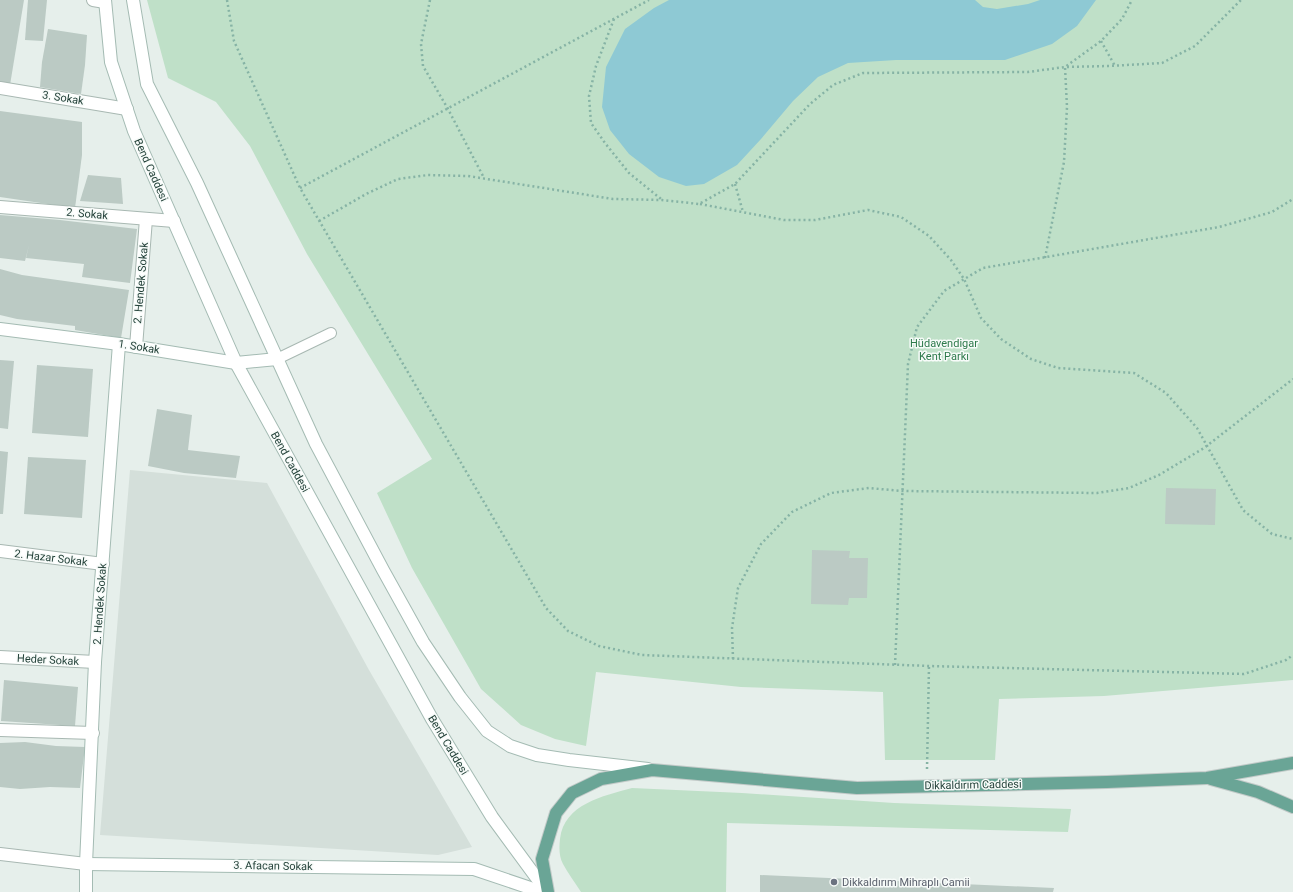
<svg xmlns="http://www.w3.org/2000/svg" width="1293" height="892" viewBox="0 0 1293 892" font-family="Roboto,sans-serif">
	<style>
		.built { fill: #d4dfda }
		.green { fill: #bfe0c8 }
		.water { fill: #8ec9d4 }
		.building { fill: #bbcac4 }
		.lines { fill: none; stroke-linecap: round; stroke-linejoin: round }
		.lane-casing { stroke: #a8b8b2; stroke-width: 12 }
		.street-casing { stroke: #a8b8b2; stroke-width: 14 }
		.secondary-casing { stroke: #a4bbb3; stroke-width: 14 }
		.primary-casing { stroke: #c2cac8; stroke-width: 14 }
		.path { stroke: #86b3a5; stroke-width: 2.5; stroke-dasharray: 2 3; stroke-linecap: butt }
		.lane { stroke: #fff; stroke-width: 10 }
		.street { stroke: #fff; stroke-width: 12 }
		.secondary { stroke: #fff; stroke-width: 12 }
		.primary { stroke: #6aa596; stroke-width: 12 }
		.worship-dot { fill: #6b7280; stroke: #f7fbf9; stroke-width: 1.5 }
		.labels { text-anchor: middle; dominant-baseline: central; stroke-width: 3; stroke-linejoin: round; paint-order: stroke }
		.street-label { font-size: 11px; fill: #24423a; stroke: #f7fbf9 }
		.park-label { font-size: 11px; fill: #2d7a4b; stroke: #f7fbf9 }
		.worship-label { font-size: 11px; fill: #5b616d; stroke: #f7fbf9; text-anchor: start }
	</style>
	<rect width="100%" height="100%" fill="#e6efeb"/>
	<!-- built -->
	<path class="built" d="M130,470L267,483L369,670L472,847L438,855L100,835Z"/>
	<!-- green -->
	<g class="green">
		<path d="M147,0H1293V680L1104,696L999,699L995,760H885L883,692L741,687L596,672L586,746L555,739L521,725L481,689L412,568L377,493L432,459L307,254L250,146L216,102L168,78Z"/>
		<path d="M632,788L742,793L894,803L1071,809L1068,832L727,823L726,892H581C575,883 568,873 563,864C559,857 559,847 560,839C564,804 603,796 632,788Z"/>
	</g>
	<!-- water -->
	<path class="water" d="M669,0H975L983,7L997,9L1028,4L1040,0H1096L1077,26L1052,44L1005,60H896L848,63L818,77L793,101L761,139L737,165L704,184L686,186L659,177L629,154L610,130L602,107L606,67L625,29L654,8Z"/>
	<!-- building -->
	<g class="building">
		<path d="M0,0H24L10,85L0,84Z"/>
		<path d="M28,0H47L43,41L25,40Z"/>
		<path d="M48,29L87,35L85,65L81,94L40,87L42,62Z"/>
		<path d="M0,111L82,122V155L75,208L0,197Z"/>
		<path d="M88,175L121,178L123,204L80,201Z"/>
		<path d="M0,215L60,220L137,229L130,283L82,277L84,264L26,258L29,245L25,261L0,258Z"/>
		<path d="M0,269L22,275L129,290L121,338L75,330V326L17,319L0,315Z"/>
		<path d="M0,360L14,361L8,429L0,428Z"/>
		<path d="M37,365L93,369L88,437L32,433Z"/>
		<path d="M157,409L192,415L188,450L240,456L236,478L184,473L148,466Z"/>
		<path d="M0,451L8,452L3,514H0Z"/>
		<path d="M28,457L86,460L82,518L24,514Z"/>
		<path d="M1166,488L1216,489L1215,525L1165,524Z"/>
		<path d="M812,550L850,551L849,558H868L867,598H849L848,605L811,604Z"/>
		<path d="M4,680L78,687L75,726L1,721Z"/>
		<path d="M25,742L56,746L85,747L80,788L50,787L20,789L0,787V743Z"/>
		<path d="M760,875L1054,888L1053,892H760Z"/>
	</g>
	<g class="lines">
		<!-- lane casing -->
		<g class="lane-casing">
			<path id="lane" d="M277,359L331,333"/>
		</g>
		<!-- street casing -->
		<g class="street-casing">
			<g id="street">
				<path d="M93,0L105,2"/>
				<path d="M0,88L127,109"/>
				<path d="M0,207L174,221"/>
				<path d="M136,347L146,219"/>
				<path d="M0,551L103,564"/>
				<path d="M0,657L95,662"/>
				<path d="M0,730L93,733"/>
				<path d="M0,854L86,864"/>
			</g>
		</g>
		<!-- secondary casing -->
		<g class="secondary-casing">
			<g id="secondary">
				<path d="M105,0L111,62L134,131L236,363L432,719L492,817L547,892"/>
				<path d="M133,0L147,84L197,183L316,444L383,570L423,642L460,697L487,731L510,746L537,755L569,760L648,769"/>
				<path d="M0,329L119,344L236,363L277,359"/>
				<path d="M86,864L474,869L542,892"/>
				<path d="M86,892V864L95,662L119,344"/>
			</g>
		</g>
		<!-- primary casing -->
		<g class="primary-casing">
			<g id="primary">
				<path d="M1211,779L1258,792L1293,807"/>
				<path d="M548,892L542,859L556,813L572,793L601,779L652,770L857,788L1107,782L1207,778L1293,763"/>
			</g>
		</g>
		<!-- path -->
		<g class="path">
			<path d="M227,0L234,41L300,188L546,608L568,631L599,646L642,655L929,666L1244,674L1286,660L1293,655"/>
			<path d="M430,0L421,44L423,66L448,109L484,178"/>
			<path d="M614,19L596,66L589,96L591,123L605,143L629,173L661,199"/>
			<path d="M1101,41L1115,66"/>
			<path d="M735,184L743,212"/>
			<path d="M300,188L649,0"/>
			<path d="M700,204L784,220H815L868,210L901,217L929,236L951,260L964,279L981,318L1001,339L1031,359L1058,368L1134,373L1166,393L1197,428L1243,510L1272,534L1293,539"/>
			<path d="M319,221L366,194L398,179L428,175L468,176L613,199L662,200L699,204L735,184L810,104L833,85L863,73L1028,72L1065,67L1101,41L1122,19L1132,0"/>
			<path d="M1045,258L1064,162L1067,107L1065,67L1109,66L1162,63L1195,46L1241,0"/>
			<path d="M733,659L732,628L738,588L761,544L792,512L831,493L869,488L902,491L1097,493L1129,488L1159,475L1204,448L1293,379"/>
			<path d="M895,665L908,364L917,327L944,291L983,268L1219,227L1272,212L1293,199"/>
			<path d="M927,769L929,666"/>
		</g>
		<!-- lane -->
		<use href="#lane" class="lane"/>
		<!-- street -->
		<use href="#street" class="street"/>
		<!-- secondary -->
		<use href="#secondary" class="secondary"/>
		<!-- primary -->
		<use href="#primary" class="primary"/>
	</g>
	<!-- markers -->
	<circle class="worship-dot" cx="834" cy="882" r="4"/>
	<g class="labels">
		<!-- street labels -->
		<g class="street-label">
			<text transform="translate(63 98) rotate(9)">3. Sokak</text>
			<text transform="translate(151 170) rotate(66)">Bend Caddesi</text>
			<text transform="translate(87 214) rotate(5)">2. Sokak</text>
			<text transform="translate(141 283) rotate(-85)">2. Hendek Sokak</text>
			<text transform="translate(139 347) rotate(9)">1. Sokak</text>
			<text transform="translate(290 462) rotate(61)">Bend Caddesi</text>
			<text transform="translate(51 558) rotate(7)">2. Hazar Sokak</text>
			<text transform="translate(100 604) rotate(-86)">2. Hendek Sokak</text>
			<text transform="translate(48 660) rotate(3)">Heder Sokak</text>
			<text transform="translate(448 745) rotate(59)">Bend Caddesi</text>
			<text transform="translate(973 785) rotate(-1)">Dikkaldırım Caddesi</text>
			<text transform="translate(273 866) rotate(1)">3. Afacan Sokak</text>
		</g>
		<!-- park labels -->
		<g class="park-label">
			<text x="944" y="343">Hüdavendigar<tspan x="944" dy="13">Kent Parkı</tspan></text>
		</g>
		<!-- worship labels -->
		<g class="worship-label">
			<text x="842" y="882">Dikkaldırım Mihraplı Camii</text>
		</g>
	</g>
</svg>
